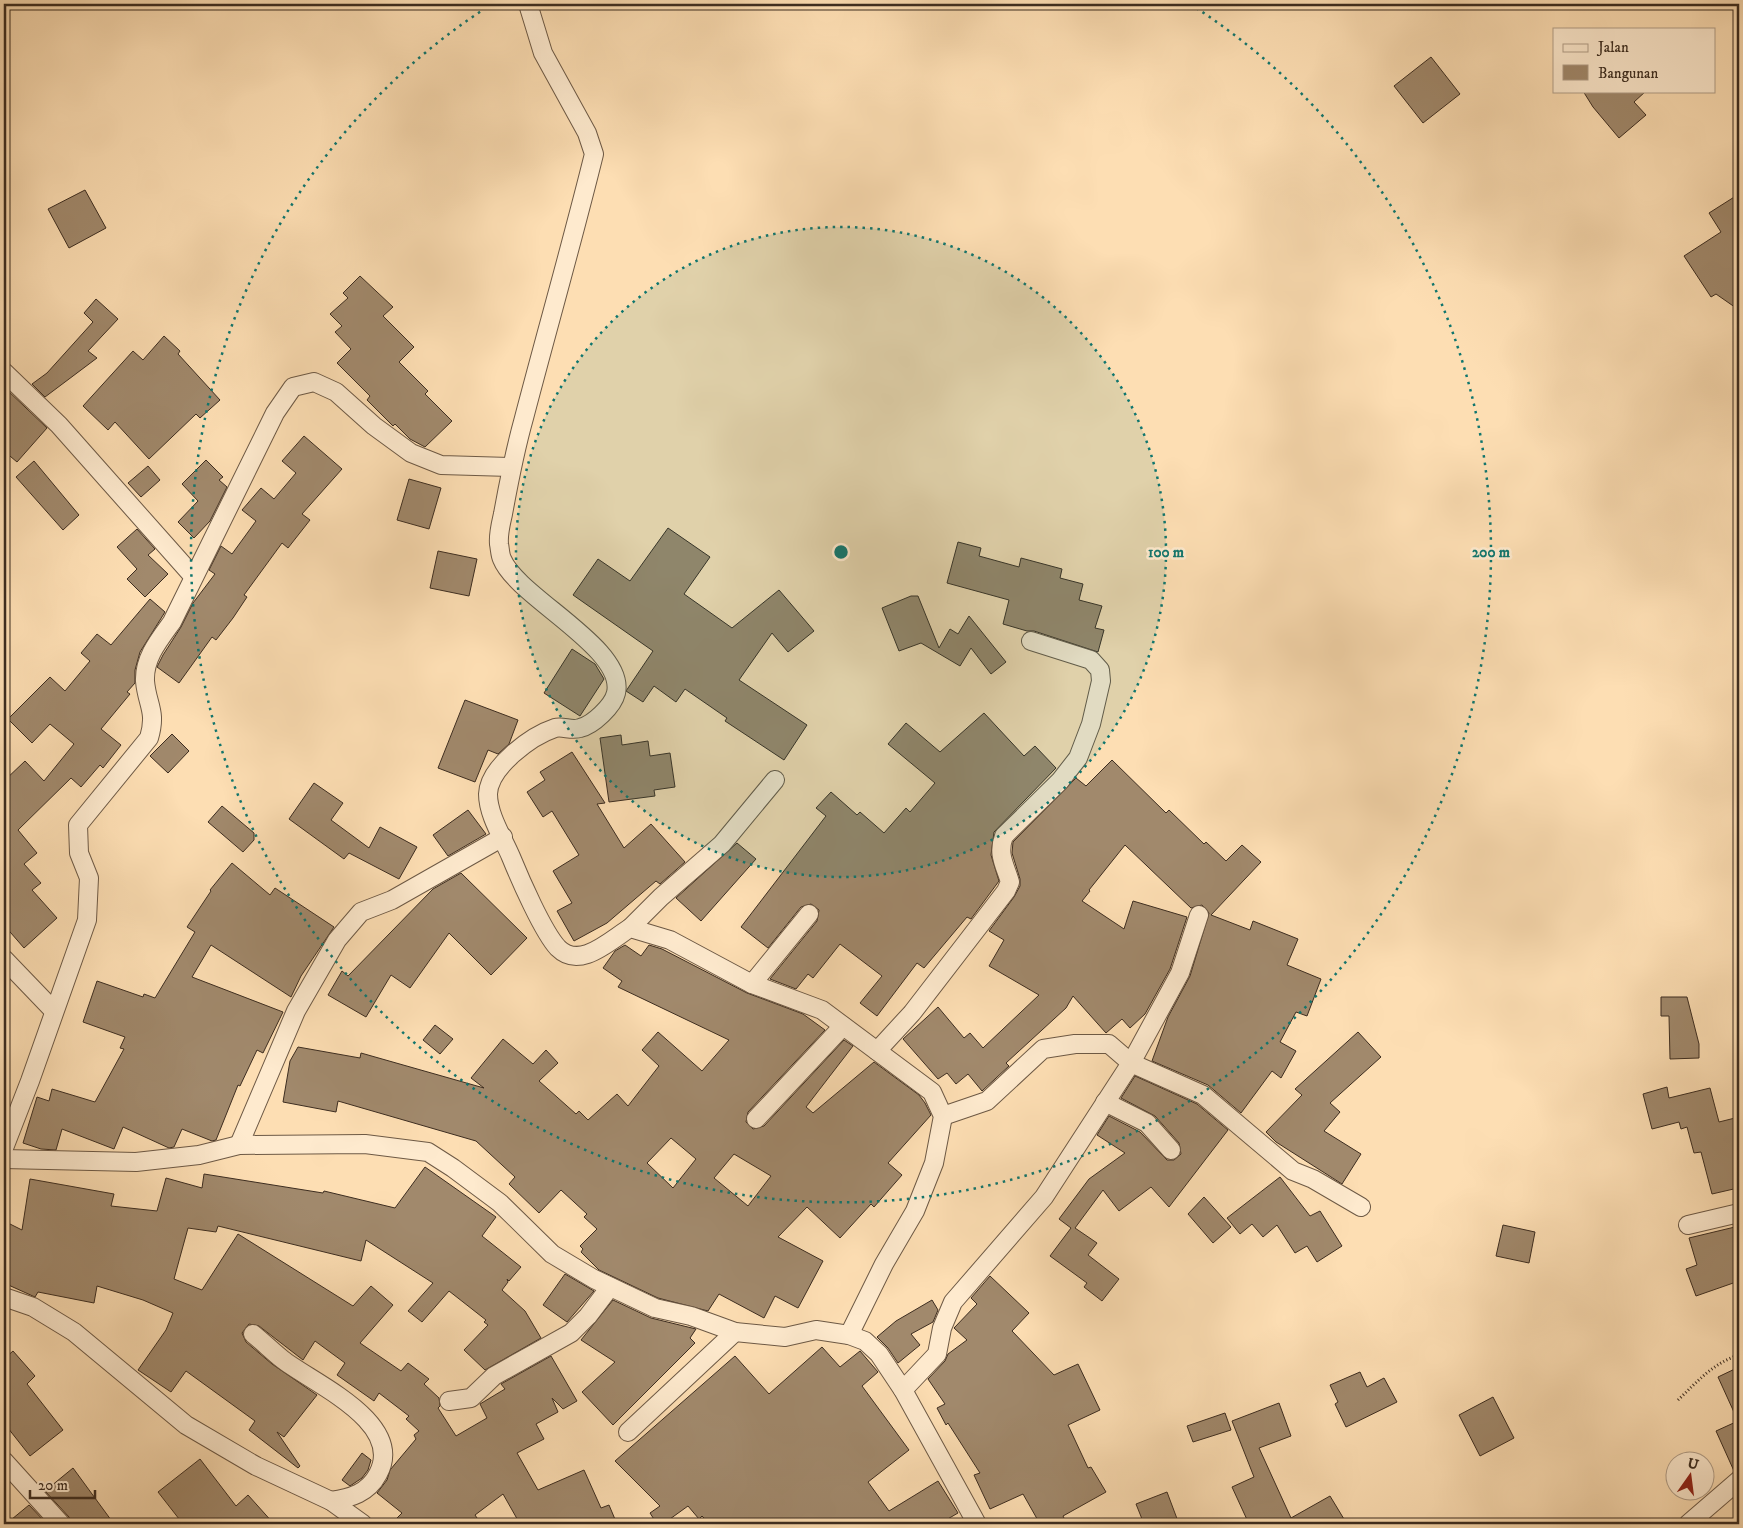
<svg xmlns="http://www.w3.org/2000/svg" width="1743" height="1528" viewBox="0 0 1743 1528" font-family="'IM FELL DW Pica',serif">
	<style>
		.building { fill: #a1896c; stroke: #3d2d20; fill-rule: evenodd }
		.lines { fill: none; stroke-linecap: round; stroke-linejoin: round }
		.street-casing { stroke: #6d5945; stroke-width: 20 }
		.path { stroke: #3d2d20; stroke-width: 3; stroke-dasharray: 1 2.5; stroke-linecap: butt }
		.street { stroke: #feeace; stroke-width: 18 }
		.ring { fill: none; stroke: #0f766e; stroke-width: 2.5; stroke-dasharray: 2.5 5 }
		.centre { fill: #0f766e; stroke: #feeace; stroke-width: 2.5 }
		.ring-label { font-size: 15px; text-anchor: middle; font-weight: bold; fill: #0f766e; stroke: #feeace; stroke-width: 5; stroke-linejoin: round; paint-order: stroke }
	</style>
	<rect width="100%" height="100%" fill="#fddeb3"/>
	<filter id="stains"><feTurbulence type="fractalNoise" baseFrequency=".004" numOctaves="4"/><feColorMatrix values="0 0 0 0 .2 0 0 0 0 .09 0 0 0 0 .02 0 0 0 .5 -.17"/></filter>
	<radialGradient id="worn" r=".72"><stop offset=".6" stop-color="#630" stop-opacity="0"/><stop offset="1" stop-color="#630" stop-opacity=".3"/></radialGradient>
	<!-- building -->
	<g class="building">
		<path d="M1431,57L1460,94L1423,123L1394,86Z"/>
		<path d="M1583,91H1646L1634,102L1646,115L1619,138L1593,107Z"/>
		<path d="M85,190L106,228L69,248L48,209Z"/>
		<path d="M1739,194V310L1716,294L1711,297L1684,256L1721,232L1709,213Z"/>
		<path d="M360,276L393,307L383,316L414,347L399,362L428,391L425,394L452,421L425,447L410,439L395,424L393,426L367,400L370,396L337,363L351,349L335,332L342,326L330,314L348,298L343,293Z"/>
		<path d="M96,299L118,319L88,351L97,358L45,397L32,384L47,373L93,322L84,313Z"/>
		<path d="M164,336L180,351L178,354L220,400L200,418L196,414L149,459L115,422L108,430L83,406L133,351L143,360Z"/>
		<path d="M4,387L47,428L17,462L4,451Z"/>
		<path d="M304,436L342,469L302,514L310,520L288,548L282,543L244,595L247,597L233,618L216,640L212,637L179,683L157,667L163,655L181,627L193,603L215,574L209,570L221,546L232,554L256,521L242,510L261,488L274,499L296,473L282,461Z"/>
		<path d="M206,460L223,477L219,480L227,487L210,521L194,538L178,522L198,501L182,484Z"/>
		<path d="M34,461L79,515L63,530L16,477Z"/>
		<path d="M148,466L160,480L141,497L128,483Z"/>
		<path d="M409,479L441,488L429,529L397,520Z"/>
		<path d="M668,528L710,557L684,594L732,628L779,590L814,631L788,652L772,633L739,680L807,725L784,760L725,721L727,718L685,689L676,702L654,686L643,702L626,691L653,651L573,595L598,559L630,581Z"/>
		<path d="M137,529L155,549L148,555L168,574L145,597L127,579L137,569L117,547Z"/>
		<path d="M958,542L981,548L979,556L1019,567L1021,558L1062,569L1060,578L1083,584L1079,600L1102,606L1095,628L1104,630L1098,652L1034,631H1027L1003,624L1009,600L947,583Z"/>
		<path d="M438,551L477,559L469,596L430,588Z"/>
		<path d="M911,596H918L939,648L950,629L958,634L969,616L1006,662L991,674L971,648L960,666L921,643L899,651L882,608Z"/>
		<path d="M150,599L165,612L140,652L135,670V683L127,692L130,694L101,729L121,745L103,768L100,765L81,787L71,778L18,830L37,853L24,864L41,883L32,890L57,918L24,948L4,925V781L25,761L44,781L74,744L50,724L32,743L8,719L50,677L65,691L90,661L81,653L97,634L111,645Z"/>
		<path d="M572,649L595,664L604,679L580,716L544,693Z"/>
		<path d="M465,700L518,720L509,744L498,754L488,750L475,782L438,768Z"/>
		<path d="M984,713L1024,756L1035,746L1056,768L994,832L991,855L999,881L971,919L967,917L924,968L917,963L877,1016L860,1003L882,976L840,944L813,978L808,974L796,989L770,979L817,921L819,910L811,904L801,907L768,948L741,927L826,816L816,808L831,792L857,815L860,812L884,833L906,808L910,812L935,783L888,744L906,723L940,752Z"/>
		<path d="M172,734L189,751L168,773L150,756Z"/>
		<path d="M621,735L622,745L648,741L650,756L670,753L675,787L654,790L655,796L609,802L600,738Z"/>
		<path d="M572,752L605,803L597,804L624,848L651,824L685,862L660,884L656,881L607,923L574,941L557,911L572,903L553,871L579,855L552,811L543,817L527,792L545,780L540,772Z"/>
		<path d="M1112,760L1166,813L1169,810L1204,844L1206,842L1226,861L1242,845L1261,862L1211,915L1250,930L1253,921L1298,939L1287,965L1321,979L1307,1016L1296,1012L1280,1042L1296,1051L1281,1078L1272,1071L1241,1113L1208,1085L1152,1061L1168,1017L1190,976L1209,913L1202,905L1191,908L1125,845L1089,890L1090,891L1082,901L1124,929L1133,901L1187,917L1170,969L1145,1014L1130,1028L1122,1019L1106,1033L1073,996L1066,1008L1006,1063L1009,1066L982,1091L968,1074L956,1084L947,1073L938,1079L903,1039L938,1007L964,1038L970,1033L983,1048L1039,995L989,966L1004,940L989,931L1014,897L1020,886V879L1012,853L1013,842L1076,778L1086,786Z"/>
		<path d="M314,783L343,803L331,820L369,848L380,827L417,847L399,879L349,853L344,859L289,819Z"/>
		<path d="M222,806L254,833V840L243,852L208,822Z"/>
		<path d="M468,810L486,834L448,856L433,835Z"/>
		<path d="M737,843L756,859L701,921L676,898Z"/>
		<path d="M232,863L270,895L275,888L334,927L301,976L291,997L211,945L192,977L283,1012L263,1053L257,1050L240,1086L238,1085L216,1140L212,1141L182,1129L174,1147L169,1148L123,1127L114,1149L62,1129L56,1150L41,1149L23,1143L37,1097L49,1101L52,1089L95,1102L124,1049L120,1048L125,1037L83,1022L97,981L143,997L144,994L155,998L195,932L187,927L211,891L210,890Z"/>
		<path d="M461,873L527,938L491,975L449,933L410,988L391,975L366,1017L328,995L342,971L348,976L433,889Z"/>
		<path d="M625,945L641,956L649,945L662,949L747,993L803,1014L825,1030L748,1112L746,1122L753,1129L764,1126L844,1040L853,1046L806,1107L813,1113L874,1062L919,1095L925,1103L931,1115L888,1163L902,1175L874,1207L871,1204L840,1238L807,1207L778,1237L823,1261L798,1308L775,1296L764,1318L719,1294L708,1311L658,1298L599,1270L581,1252L583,1249L580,1246L597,1229L584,1217L587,1214L561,1190L539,1213L509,1184L515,1177L476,1141L338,1101L336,1112L283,1102L290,1061L298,1047L360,1058L361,1053L484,1088L471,1078L503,1039L533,1064L546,1050L558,1063L539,1081L576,1114L579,1111L588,1120L617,1094L628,1106L659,1066L642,1050L658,1032L702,1071L729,1040L618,987L622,981L603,968L615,951ZM671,1138L696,1159L673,1188L647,1163ZM734,1154L771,1176L748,1206L714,1178Z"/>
		<path d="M1661,997H1687L1699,1044V1058L1670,1059L1669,1016H1661Z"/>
		<path d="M435,1025L453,1039L440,1054L423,1040Z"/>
		<path d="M1358,1032L1381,1057L1330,1103L1340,1112L1324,1131L1361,1154L1342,1184L1276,1142L1266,1132L1302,1095L1295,1089Z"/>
		<path d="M1135,1076L1197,1104L1228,1130L1169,1207L1151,1187L1119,1211L1103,1190L1075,1228L1097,1243L1088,1255L1119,1279L1102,1301L1084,1287L1087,1283L1050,1256L1071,1228L1059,1219L1089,1179L1125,1153L1097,1135L1109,1116L1140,1132L1167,1160H1174L1181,1154L1179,1143L1155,1116L1121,1098Z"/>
		<path d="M1667,1087L1669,1098L1710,1088L1719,1122L1739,1117V1171L1734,1172L1738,1188L1712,1194L1701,1152L1694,1153L1687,1127L1681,1129L1679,1122L1652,1129L1643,1094Z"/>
		<path d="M425,1167L496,1217L482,1236L521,1267L509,1281L507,1279L508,1282L502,1290L525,1311L541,1338L485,1370L464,1350L488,1325L484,1322L486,1320L449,1291L422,1322L408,1311L433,1283L366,1240L361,1261L218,1226L216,1232L188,1228L174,1279L202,1290L238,1234L353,1306L371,1286L393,1305L360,1343L401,1371L408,1363L429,1379L424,1384L439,1398L440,1406L438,1408L456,1436L487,1418L480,1404L505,1389L501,1384L551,1356L577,1401L563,1409L552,1398L558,1412L536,1424L544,1439L517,1453L538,1490L584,1470L601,1508L609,1505L617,1524H520L503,1494L475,1515L481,1524H391L402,1513L377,1493L387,1480L390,1470L416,1439L414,1435L419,1431L406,1419L409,1416L379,1393L374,1401L337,1375L345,1363L315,1341L303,1360L259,1326L249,1324L242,1333L246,1342L272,1364L317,1395L284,1437L277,1432L300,1466L298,1468L249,1430L255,1421L186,1371L171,1392L138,1370L166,1330L173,1313L143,1300L97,1286L94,1303L38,1292L35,1297L4,1283V1221L22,1230L30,1179L114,1194L111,1206L157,1211L166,1178L202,1188L204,1174L323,1193L324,1191L395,1208Z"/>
		<path d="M1280,1177L1310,1216L1320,1211L1342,1246L1317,1262L1307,1246L1295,1253L1277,1225L1263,1237L1252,1224L1240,1234L1227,1218Z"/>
		<path d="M1204,1197L1231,1227L1213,1243L1188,1214Z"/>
		<path d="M1503,1225L1535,1232L1529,1263L1496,1256Z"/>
		<path d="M1739,1226V1281L1696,1296L1686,1269L1697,1265L1689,1238Z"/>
		<path d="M565,1274L594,1291L567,1322L543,1305Z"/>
		<path d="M990,1276L1029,1313L1012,1331L1054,1375L1078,1364L1100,1410L1068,1425L1088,1468L1091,1467L1106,1492L1063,1516L1067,1524H1040L1023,1494L990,1509L974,1475L980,1473L948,1423L946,1425L937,1408L945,1404L928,1379L945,1361L948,1354L967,1340L954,1328L977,1304L971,1298Z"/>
		<path d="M613,1300L651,1318L696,1329L690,1338L695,1343L613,1425L582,1392L615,1362L581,1340Z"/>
		<path d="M932,1300L938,1310L933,1322L911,1334L920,1345L898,1363L888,1348L877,1337L896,1321Z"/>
		<path d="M822,1347L840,1367L860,1351L878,1372L862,1386L909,1450L868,1482L889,1511L938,1481L958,1513L939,1524H710L702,1516L699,1519L688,1506L663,1524H657L650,1513L660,1506L615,1461L735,1356L769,1394Z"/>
		<path d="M13,1351L35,1376L27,1384L63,1430L30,1456L4,1423V1359Z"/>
		<path d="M1739,1367V1470L1734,1471L1716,1431L1738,1421L1718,1377Z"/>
		<path d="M1360,1372L1367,1387L1384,1378L1397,1402L1346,1427L1335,1404L1338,1402L1330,1385Z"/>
		<path d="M1493,1397L1514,1438L1480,1456L1459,1415Z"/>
		<path d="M1279,1403L1291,1436L1259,1448L1291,1518L1330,1496L1347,1524H1249L1232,1487L1254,1477L1232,1421Z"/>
		<path d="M1225,1413L1231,1430L1193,1442L1187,1426Z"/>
		<path d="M362,1453L371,1460L368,1470L362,1478L350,1486L342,1480Z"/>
		<path d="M200,1459L236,1506L248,1495L274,1524H183L158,1492Z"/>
		<path d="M73,1468L114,1524H71L69,1517L45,1491Z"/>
		<path d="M1167,1492L1179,1524H1144L1136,1504Z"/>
		<path d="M29,1505L47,1524H6Z"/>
	</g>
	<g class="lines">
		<!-- street casing -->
		<g class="street-casing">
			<g id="street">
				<path d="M528,4L543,53L587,133L594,154C572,243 547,330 524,418C515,450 509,481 503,514C501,523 498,534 499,544C500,549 500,555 502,559C517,597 626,648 616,693C613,706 593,725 580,728C572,731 563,726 555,728C531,736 489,767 488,794C488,815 503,838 511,857C520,879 543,932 558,948C580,970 609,941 630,928L670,940L752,984L822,1010L932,1092L943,1116L934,1163L915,1211L884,1264L849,1335"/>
				<path d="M4,372L59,425L193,576"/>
				<path d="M630,928L661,897L722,844L775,780"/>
				<path d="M4,959L54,1011"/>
				<path d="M752,984L809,914"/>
				<path d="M877,1051L912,1013L1006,891L1010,882C1005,865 997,854 1004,836L1060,781L1078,758L1091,724L1101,681L1100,670L1091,660L1031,641"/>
				<path d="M1105,1102L1147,1123L1171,1150"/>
				<path d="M943,1116L987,1101L1043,1049L1075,1044H1109L1131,1063L1203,1095L1293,1171L1313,1179L1361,1207"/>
				<path d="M756,1119L843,1026"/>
				<path d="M239,1145L296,1011L337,940L361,912L392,900L503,837"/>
				<path d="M4,1148L30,1081L87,920L89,878L79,853L78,825L149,738C157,711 147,705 145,681C144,658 159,640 172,622L275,413L293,387L314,382L336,392L374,426L411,453L441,465L511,467"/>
				<path d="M4,1159L136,1162L199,1155L239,1145L365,1144L428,1152L453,1168L500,1203L552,1254L594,1279L655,1308L691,1316L735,1332L785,1337L816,1330L849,1335L865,1341L879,1354L903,1390L977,1524"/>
				<path d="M1688,1225L1739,1213"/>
				<path d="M4,1297L33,1307L74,1332L186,1425L256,1466L331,1501L363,1524"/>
				<path d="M253,1334C263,1342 272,1351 282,1359C312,1383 406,1422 378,1474C368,1493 351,1498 331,1501"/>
				<path d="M903,1390L937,1354L942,1328L953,1302L1044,1197L1131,1063L1180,973L1199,915"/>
				<path d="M449,1401L471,1398L494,1376L571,1333L588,1316L610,1287"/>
				<path d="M628,1432L735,1332"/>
				<path d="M4,1461L61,1524"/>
				<path d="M1688,1524L1739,1480"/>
			</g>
		</g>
		<!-- path -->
		<path class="path" d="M1678,1400C1697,1382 1713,1363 1739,1355"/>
		<!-- street -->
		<use href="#street" class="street"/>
	</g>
	<!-- distance rings -->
	<circle cx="841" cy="552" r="325" fill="#0f766e" fill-opacity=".12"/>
	<g class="ring">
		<circle cx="841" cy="552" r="325"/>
		<path d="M1190 4A650 650 0 1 1 492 4"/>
	</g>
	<circle cx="841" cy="552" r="8" class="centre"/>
	<g class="ring-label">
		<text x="1166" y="557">100 m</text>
		<text x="1491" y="557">200 m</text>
	</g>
	<!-- margin -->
	<rect width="1743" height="1528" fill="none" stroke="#fddeb3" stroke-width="20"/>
	<rect x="5" y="5" width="1733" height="1518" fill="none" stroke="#3d2d20" stroke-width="2.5"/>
	<rect x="10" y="10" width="1723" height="1508" fill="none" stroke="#3d2d20"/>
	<!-- legend -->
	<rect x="1553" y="28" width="162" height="65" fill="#feeace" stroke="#b19e88"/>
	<rect x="1563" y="44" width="25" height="8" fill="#feeace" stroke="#b19e88"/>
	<text x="1598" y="52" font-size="15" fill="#3d2d20">Jalan</text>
	<rect x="1563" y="65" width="25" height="15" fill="#a1896c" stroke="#b19e88"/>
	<text x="1598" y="78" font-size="15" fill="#3d2d20">Bangunan</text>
	<!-- north arrow -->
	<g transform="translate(1690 1476) rotate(14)"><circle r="24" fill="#feeace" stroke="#b19e88"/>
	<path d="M0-4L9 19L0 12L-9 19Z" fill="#8f2418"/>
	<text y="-8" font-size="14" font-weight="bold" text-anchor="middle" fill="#3d2d20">U</text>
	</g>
	<!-- scale -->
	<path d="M30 1490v8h65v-8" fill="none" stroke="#3d2d20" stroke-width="2.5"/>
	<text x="38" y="1490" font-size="15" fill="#3d2d20" stroke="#feeace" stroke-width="4" paint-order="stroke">20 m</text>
	<rect width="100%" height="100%" filter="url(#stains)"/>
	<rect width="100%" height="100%" fill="url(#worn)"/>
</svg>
